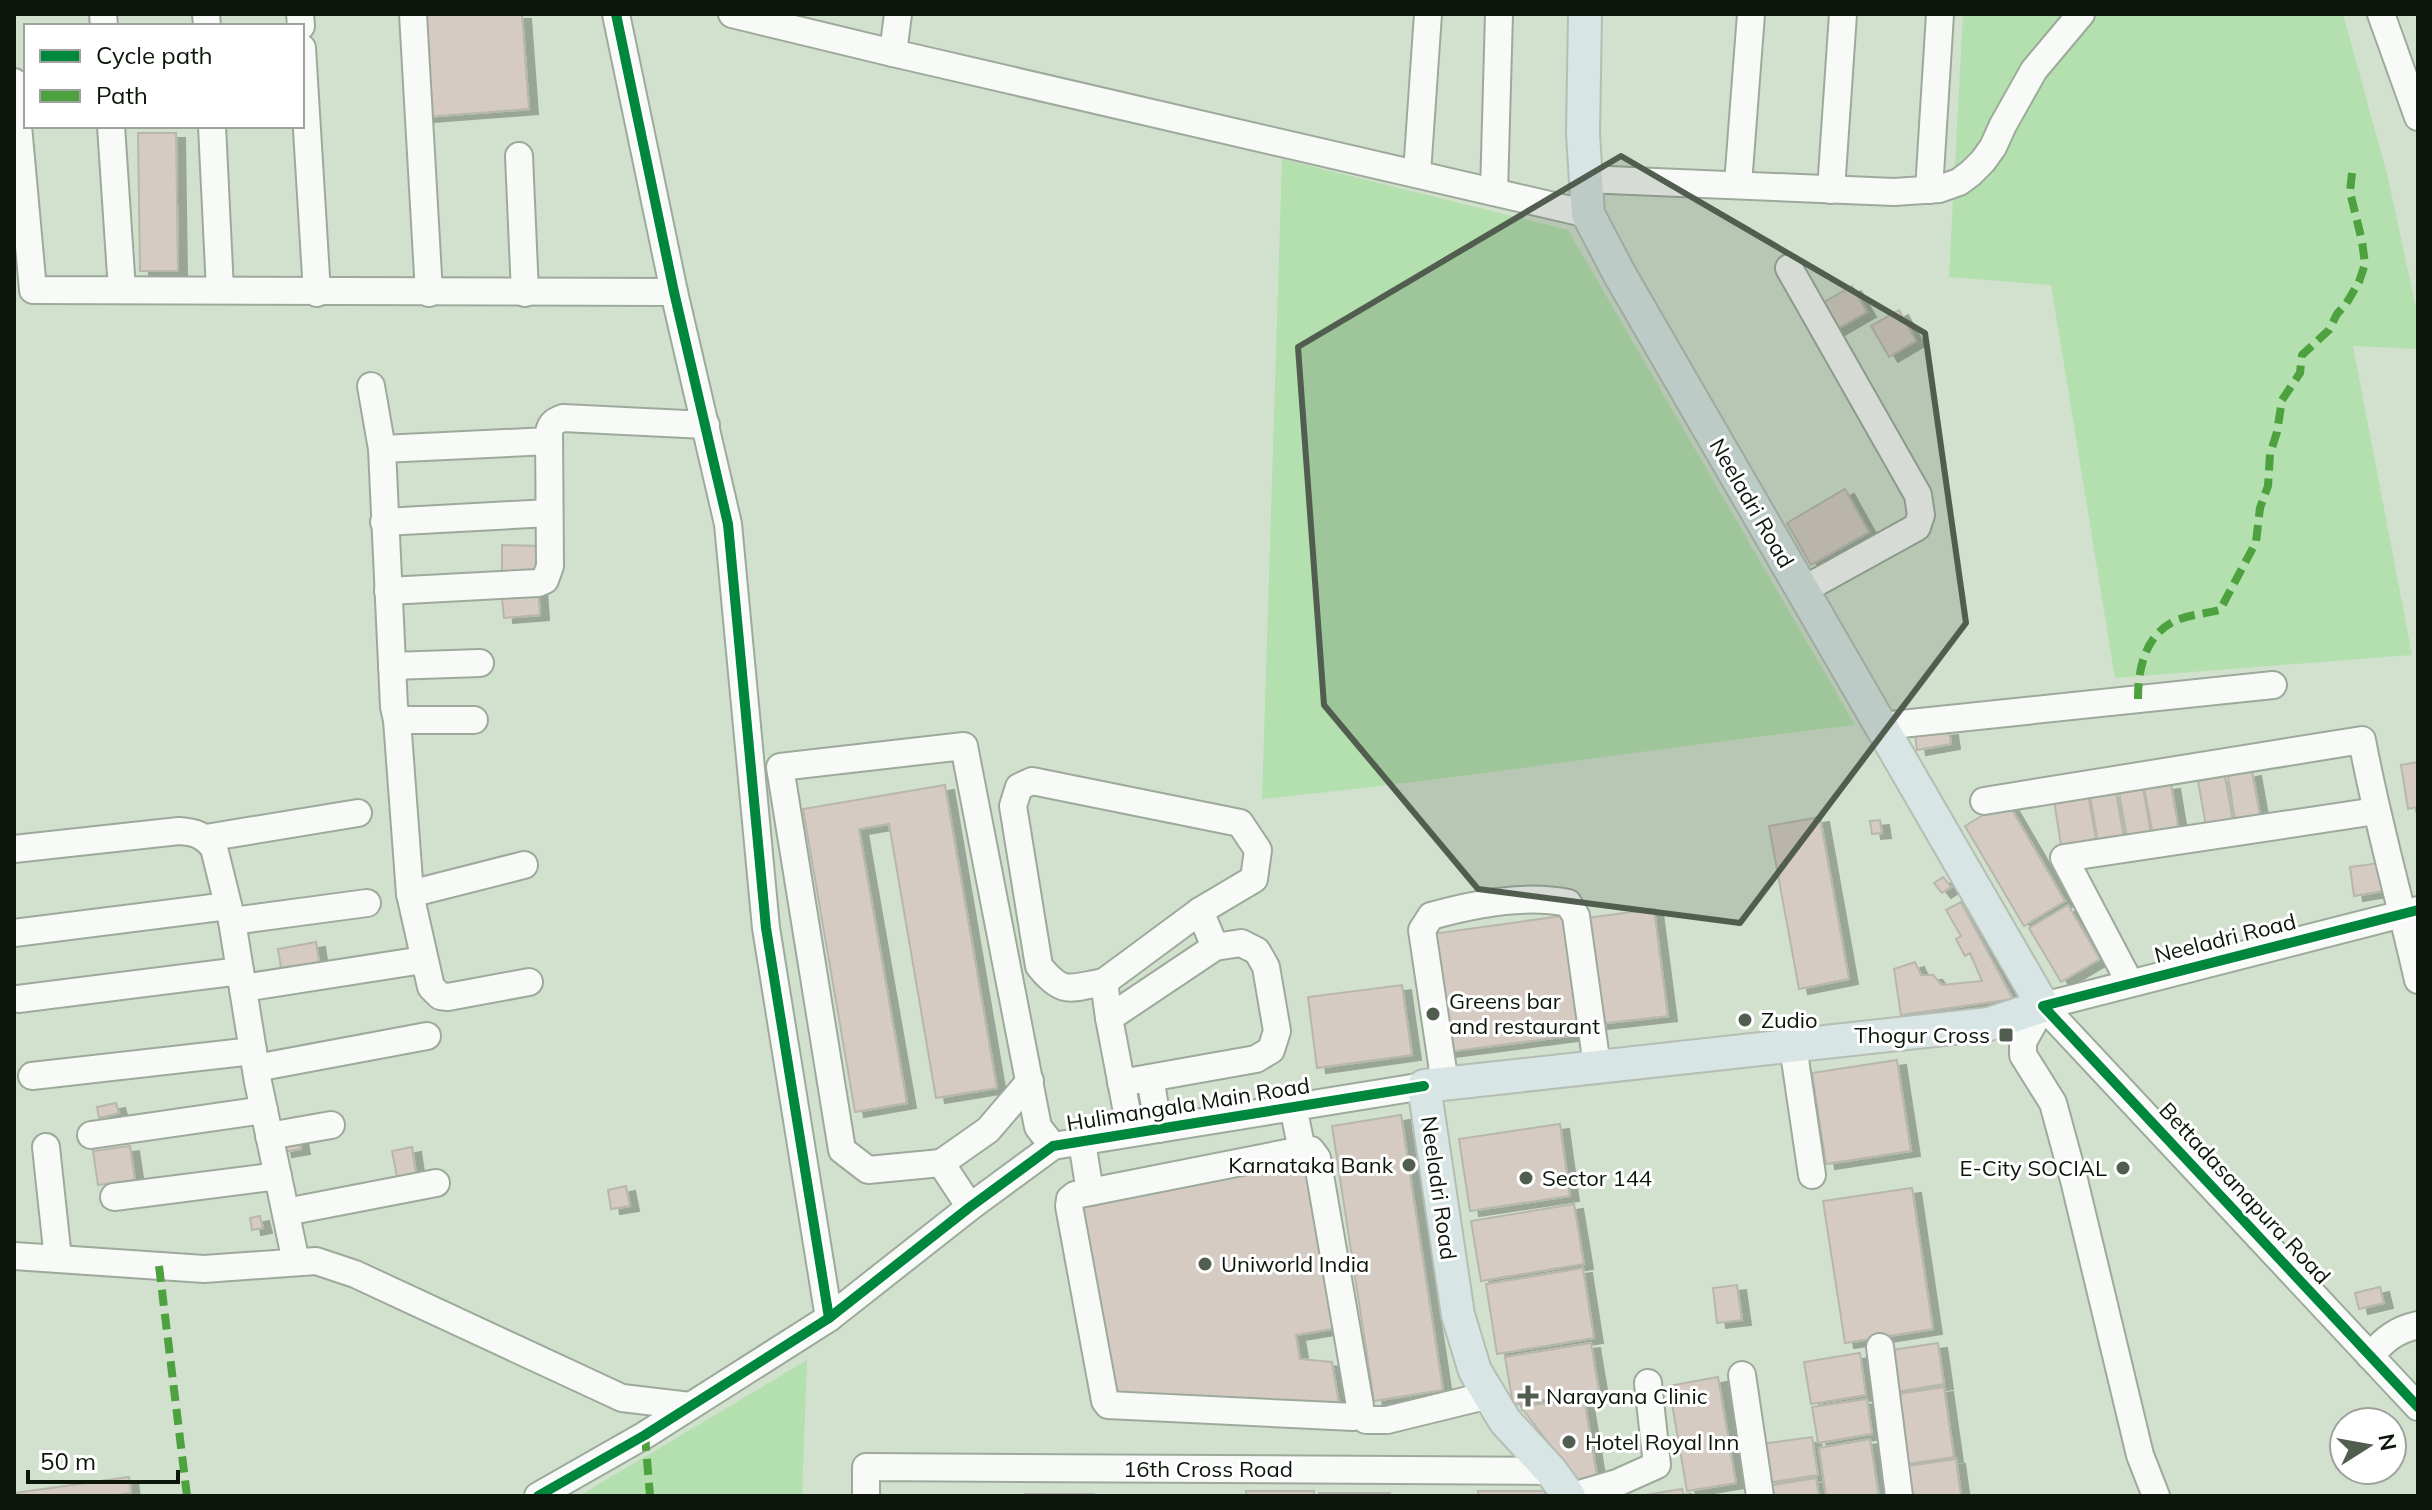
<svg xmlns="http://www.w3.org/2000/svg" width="2432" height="1510" viewBox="0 0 2432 1510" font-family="Mulish,sans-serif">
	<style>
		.green { fill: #b3e0ae }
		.building { fill: #d5cbc2; stroke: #b8b7ae; stroke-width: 2; filter: url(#shadow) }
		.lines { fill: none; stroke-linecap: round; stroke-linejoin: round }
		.minor-casing { stroke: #9daa9b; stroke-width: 30 }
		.major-casing { stroke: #b5bdb4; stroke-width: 36 }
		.minor { stroke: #f8faf8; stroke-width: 26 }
		.major { stroke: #d7e6e4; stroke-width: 32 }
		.quiet { stroke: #4da13e; stroke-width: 8; stroke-dasharray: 16 8; stroke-linecap: butt }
		.cycleway-casing { stroke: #fff; stroke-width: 15 }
		.cycleway { stroke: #00873e; stroke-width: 10 }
		.marked { fill: #515d4f; fill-opacity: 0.2; stroke: #515d4f; stroke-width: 6; stroke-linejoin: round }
		.poi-dot { fill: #515d4f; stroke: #fff; stroke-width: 3 }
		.labels { text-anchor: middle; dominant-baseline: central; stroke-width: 6; stroke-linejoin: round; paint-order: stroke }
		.street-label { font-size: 22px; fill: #0c160b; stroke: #fff }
		.poi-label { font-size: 22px; fill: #0c160b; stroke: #fff; text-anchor: start }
	</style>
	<defs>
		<filter id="shadow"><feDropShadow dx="9" dy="5" stdDeviation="0" flood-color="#0004"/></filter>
	</defs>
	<rect width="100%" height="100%" fill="#d1e1ce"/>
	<!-- green -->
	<g class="green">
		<path d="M1963,14H2343L2387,174L2418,317V349L2353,346L2412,655L2115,678L2051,285L1949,277Z"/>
		<path d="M1282,159L1568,230L1855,725C1657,748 1460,779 1262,799Z"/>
		<path d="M807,1360L802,1496H579Z"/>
	</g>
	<!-- building -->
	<g class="building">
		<path d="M418,14H522L529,109L426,117Z"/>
		<path d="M138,133H176L178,271H140Z"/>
		<path d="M1852,286L1867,312L1834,331L1819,305Z"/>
		<path d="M1899,310L1916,341L1889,357L1871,326Z"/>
		<path d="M1845,489L1869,532L1811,565L1787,523Z"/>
		<path d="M502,545L539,546L538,573L502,572Z"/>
		<path d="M538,586L540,615L504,618L501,588Z"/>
		<path d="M1949,730L1951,744L1917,750L1915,735Z"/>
		<path d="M2418,762V807L2408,809L2401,765Z"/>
		<path d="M2252,771L2260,815L2235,820L2228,776Z"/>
		<path d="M2225,776L2233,821L2206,826L2198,781Z"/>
		<path d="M2171,784L2179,831L2153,835L2144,788Z"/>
		<path d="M945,785L997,1088L936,1098L889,824L859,829L907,1103L855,1112L803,809Z"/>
		<path d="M2143,788L2151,834L2127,838L2119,792Z"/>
		<path d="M2116,792L2124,838L2098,842L2090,796Z"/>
		<path d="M2088,794L2096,839L2061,845L2054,800Z"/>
		<path d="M2007,801L2065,901L2024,926L1965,826Z"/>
		<path d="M1820,817L1849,979L1799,989L1769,826Z"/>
		<path d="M1880,820L1882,833L1872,834L1870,821Z"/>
		<path d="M2379,863L2384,891L2354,896L2350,867Z"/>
		<path d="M1943,877L1951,887L1942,893L1934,883Z"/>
		<path d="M1961,902L2013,999L1901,1015L1894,969L1915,962L1921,975H1933L1942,985L1982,981L1970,953L1965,956L1956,939L1961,936L1946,910Z"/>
		<path d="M2068,905L2100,959L2061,982L2029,928Z"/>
		<path d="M1654,909L1668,1016L1599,1024L1586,918Z"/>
		<path d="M1569,915L1585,1034L1447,1052L1432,934Z"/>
		<path d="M316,942L320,968L282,974L278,949Z"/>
		<path d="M1402,985L1412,1055L1317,1068L1308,997Z"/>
		<path d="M1897,1060L1911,1151L1826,1164L1812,1073Z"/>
		<path d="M116,1103L119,1113L99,1118L97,1107Z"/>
		<path d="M1401,1115L1443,1390L1374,1401L1332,1126Z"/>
		<path d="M1560,1124L1570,1196L1470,1211L1459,1139Z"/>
		<path d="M299,1138L301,1149L283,1152L281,1141Z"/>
		<path d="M130,1146L135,1180L98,1185L93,1151Z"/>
		<path d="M412,1147L416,1174L397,1177L392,1151Z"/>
		<path d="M1307,1157L1338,1328L1296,1335L1300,1359L1332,1362L1339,1404L1109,1399L1073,1200Z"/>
		<path d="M626,1186L630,1206L611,1209L608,1190Z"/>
		<path d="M1912,1188L1933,1329L1845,1343L1823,1201Z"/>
		<path d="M1574,1204L1584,1264L1481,1281L1471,1221Z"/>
		<path d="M260,1216L263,1228L252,1230L250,1218Z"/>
		<path d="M1583,1268L1594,1338L1497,1354L1486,1284Z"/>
		<path d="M1737,1285L1742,1320L1717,1323L1713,1288Z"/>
		<path d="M2380,1287L2384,1303L2359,1309L2355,1293Z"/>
		<path d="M1591,1343L1599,1391L1513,1405L1505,1357Z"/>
		<path d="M1938,1343L1944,1384L1891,1393L1885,1351Z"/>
		<path d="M1860,1353L1866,1395L1811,1404L1804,1362Z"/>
		<path d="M1718,1377L1736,1483L1687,1491L1669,1386Z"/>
		<path d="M1944,1387L1954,1457L1902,1465L1891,1395Z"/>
		<path d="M1584,1397L1597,1476L1577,1480L1521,1407Z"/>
		<path d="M1867,1399L1872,1434L1818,1443L1812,1407Z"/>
		<path d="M1812,1437L1818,1475L1767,1483L1761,1444Z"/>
		<path d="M1870,1439L1879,1496H1826L1819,1448Z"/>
		<path d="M1956,1459L1961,1495L1905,1496L1901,1467Z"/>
		<path d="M129,1477L131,1493L110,1496H14V1493Z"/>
		<path d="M1816,1478L1819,1496H1769L1767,1486Z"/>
		<path d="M1682,1489L1684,1496H1639Z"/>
		<rect x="1246" y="1491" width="68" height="5"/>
		<rect x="1478" y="1491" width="67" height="5"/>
		<rect x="1319" y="1493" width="71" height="3"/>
		<rect x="1025" y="1494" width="69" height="2"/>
		<rect x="951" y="1495" width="64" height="1"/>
	</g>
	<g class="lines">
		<!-- minor casing -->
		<g class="minor-casing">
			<g id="minor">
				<path d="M103,14L104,26"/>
				<path d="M206,14L207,26"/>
				<path d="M300,14L301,26"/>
				<path d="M413,14L429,293"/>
				<path d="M616,14L674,292L728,524L766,928L829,1318"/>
				<path d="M732,14L893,53L1588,214"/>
				<path d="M2381,14L2418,117"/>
				<path d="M302,48L317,293"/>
				<path d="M893,53L898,14"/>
				<path d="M14,82L33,290C246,291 460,293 674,292"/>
				<path d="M111,126L122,290"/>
				<path d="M212,126L220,290"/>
				<path d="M519,156L525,293"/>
				<path d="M1417,173L1428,14"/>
				<path d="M1585,179L1894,192L1939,189L1959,182L1971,173L1983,161L1993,147L2003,125L2034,70L2081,14"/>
				<path d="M1738,184L1751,14"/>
				<path d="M1831,190L1843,14"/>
				<path d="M1929,190L1940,14"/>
				<path d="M1494,192L1499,14"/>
				<path d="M1789,268L1918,495L1921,515L1917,527L1803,590"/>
				<path d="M371,386L382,449L394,707L397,720H474"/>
				<path d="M382,449L549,441"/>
				<path d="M384,522L549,513"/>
				<path d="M388,591L538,583L545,580L550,566L549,432C551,423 555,421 563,418L706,425"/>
				<path d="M392,666L480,663"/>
				<path d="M397,720L410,894L431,987L440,996L448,997L529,982"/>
				<path d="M1882,726L2273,685"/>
				<path d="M1984,801L2362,740C2377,821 2400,900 2418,980"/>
				<path d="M206,838L358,813"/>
				<path d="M14,849L179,831C195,832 204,835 214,848L232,921L258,1082L296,1262"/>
				<path d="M410,894L524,865"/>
				<path d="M232,921L367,903"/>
				<path d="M14,933L228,906"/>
				<path d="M1104,982L1200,911"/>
				<path d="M2130,983L2064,858L2376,811"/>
				<path d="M243,988L423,960"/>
				<path d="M18,999L240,971"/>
				<path d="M2043,1006L2418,1407"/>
				<path d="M2043,1006L2023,1042V1055L2053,1103L2074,1180L2140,1455L2156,1496"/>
				<path d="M2043,1006L2418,910"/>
				<path d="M1109,1018L1104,982C1070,988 1063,996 1039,966L1013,806L1019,787L1032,781L1240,823L1258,850L1254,879L1200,911L1215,947"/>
				<path d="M1793,1046L1812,1175"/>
				<path d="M256,1068L427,1036"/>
				<path d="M32,1076L253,1051"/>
				<path d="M1150,1078L1159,1129"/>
				<path d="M1121,1083L1256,1059L1271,1050L1277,1031L1266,967L1257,951L1241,943L1215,947L1109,1018L1131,1133"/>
				<path d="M1445,1084L1422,930L1431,916C1473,904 1524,894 1568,903L1576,916L1597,1066"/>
				<path d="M1293,1107L1302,1150L1090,1192L1075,1195L1070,1199L1069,1206L1105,1401L1108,1405L1354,1417L1359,1413L1360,1406L1317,1158L1311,1150H1302"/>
				<path d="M91,1135L264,1110"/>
				<path d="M269,1136L331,1125"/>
				<path d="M1082,1142L1090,1192"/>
				<path d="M46,1147L58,1259"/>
				<path d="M941,1163L988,1130L1030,1081"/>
				<path d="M114,1197L278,1176"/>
				<path d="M970,1207L941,1163L868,1170L842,1150L780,767L964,746L1038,1127L1053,1146"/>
				<path d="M286,1212L436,1183"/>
				<path d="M14,1256L204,1269L316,1261L355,1274L622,1398L690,1406"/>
				<path d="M1880,1347L1899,1496"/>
				<path d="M2370,1356C2385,1339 2396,1330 2418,1325"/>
				<path d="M1742,1375L1760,1496"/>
				<path d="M1359,1413L1366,1420H1387L1489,1395"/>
				<path d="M538,1496L645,1435L829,1318L970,1207L1053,1146L1424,1086"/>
				<path d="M866,1496V1467L1551,1471"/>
				<path d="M1573,1496L1617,1483L1657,1465L1648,1383"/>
			</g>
		</g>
		<!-- major casing -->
		<g class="major-casing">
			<path id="major" d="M1569,1496L1551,1471L1505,1421L1475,1371L1458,1315L1424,1086L1989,1024L2043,1006L1620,275L1588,214L1583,134L1585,14"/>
		</g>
		<!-- minor -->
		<use href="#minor" class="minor"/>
		<!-- major -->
		<use href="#major" class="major"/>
		<!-- quiet -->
		<g class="quiet">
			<path d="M2138,699C2138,671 2144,638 2171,623C2184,615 2205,614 2220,610L2256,542L2260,508L2268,486L2270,454L2277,432L2282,400L2300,373L2302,355L2329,330L2337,314L2346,304L2359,282L2365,264L2362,241L2350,192L2352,173"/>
			<path d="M159,1266L187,1496"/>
			<path d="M645,1435L650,1496"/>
		</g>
		<!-- cycleway casing -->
		<g class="cycleway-casing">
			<g id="cycleway">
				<path d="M616,14L674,292L728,524L766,928L829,1318"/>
				<path d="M2418,910L2043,1006L2418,1407"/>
				<path d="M538,1496L645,1435L829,1318L970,1207L1053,1146L1424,1086"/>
			</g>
		</g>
		<!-- cycleway -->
		<use href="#cycleway" class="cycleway"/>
	</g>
	<!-- marked area -->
	<path class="marked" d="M1621,156L1925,333L1966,623L1740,923L1478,889L1324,705L1298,347Z"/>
	<!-- markers -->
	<g class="poi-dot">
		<circle cx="1433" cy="1014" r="8"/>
		<circle cx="1745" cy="1020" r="8"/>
		<rect x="1998" y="1027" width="16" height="16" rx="4"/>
		<circle cx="1409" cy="1165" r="8"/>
		<circle cx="2123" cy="1168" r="8"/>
		<circle cx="1526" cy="1178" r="8"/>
		<circle cx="1205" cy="1264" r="8"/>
		<path d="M1524 1384h8v8h8v8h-8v8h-8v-8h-8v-8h8z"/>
		<circle cx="1569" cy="1442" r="8"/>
	</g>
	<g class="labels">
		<!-- street labels -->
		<g class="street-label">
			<text transform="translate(1752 503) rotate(60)">Neeladri Road</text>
			<text transform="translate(2225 938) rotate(-14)">Neeladri Road</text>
			<text transform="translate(1188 1104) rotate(-9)">Hulimangala Main Road</text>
			<text transform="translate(1439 1188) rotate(82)">Neeladri Road</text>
			<text transform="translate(2245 1193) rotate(47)">Bettadasanapura Road</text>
			<text x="1208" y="1469">16th Cross Road</text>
		</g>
		<!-- poi labels -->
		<g class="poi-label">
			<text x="1449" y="1001">Greens bar<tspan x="1449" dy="25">and restaurant</tspan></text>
			<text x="1761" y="1020">Zudio</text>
			<text x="1990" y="1035" text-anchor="end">Thogur Cross</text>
			<text x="1393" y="1165" text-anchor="end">Karnataka Bank</text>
			<text x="2107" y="1168" text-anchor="end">E-City SOCIAL</text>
			<text x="1542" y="1178">Sector 144</text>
			<text x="1221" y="1264">Uniworld India</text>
			<text x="1546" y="1396">Narayana Clinic</text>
			<text x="1585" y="1442">Hotel Royal Inn</text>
		</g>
	</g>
	<!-- border -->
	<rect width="2432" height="1510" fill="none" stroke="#0c160b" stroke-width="32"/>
	<!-- legend -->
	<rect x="24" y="24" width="280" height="104" fill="#ffffff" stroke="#9ea29d" stroke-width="2"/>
	<rect x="40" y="50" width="40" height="12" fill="#00873e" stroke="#9ea29d" stroke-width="2"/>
	<text x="96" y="64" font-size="24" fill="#0c160b">Cycle path</text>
	<rect x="40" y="90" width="40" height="12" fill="#4da13e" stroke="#9ea29d" stroke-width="2"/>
	<text x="96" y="104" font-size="24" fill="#0c160b">Path</text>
	<!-- north arrow -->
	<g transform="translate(2368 1446) rotate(79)"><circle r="38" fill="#ffffff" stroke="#9ea29d" stroke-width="2"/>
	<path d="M0-6L14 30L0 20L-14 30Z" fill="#515d4f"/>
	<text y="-12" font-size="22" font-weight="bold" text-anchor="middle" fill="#0c160b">N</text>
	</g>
	<!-- scale -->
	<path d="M28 1470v12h150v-12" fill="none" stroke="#0c160b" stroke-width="4"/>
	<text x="40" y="1470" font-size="24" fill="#0c160b" stroke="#ffffff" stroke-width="6" paint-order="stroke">50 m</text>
</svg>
